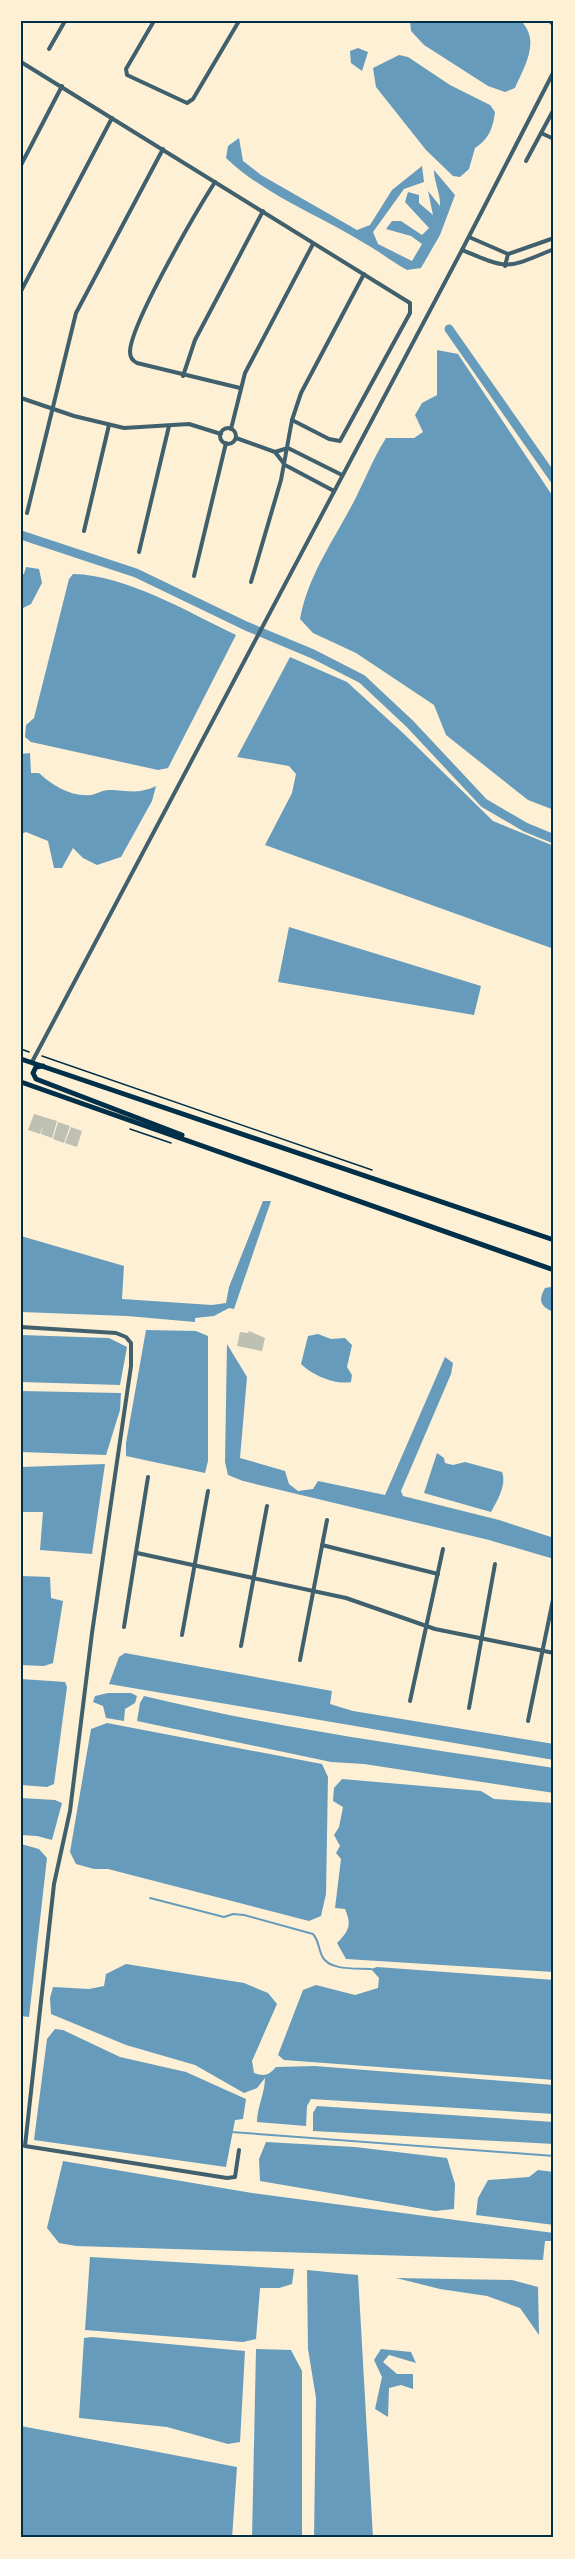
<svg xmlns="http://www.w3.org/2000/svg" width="575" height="2559" viewBox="0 0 575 2559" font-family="'Roboto Serif',serif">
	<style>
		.water { fill: #669bbc }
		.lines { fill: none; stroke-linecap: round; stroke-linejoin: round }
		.stream { stroke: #669bbc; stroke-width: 2 }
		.canal { stroke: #669bbc; stroke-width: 9 }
		.building { fill: #bec0b2 }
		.path { stroke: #003049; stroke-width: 1.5 }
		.minor { stroke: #3f606c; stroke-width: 4 }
		.secondary { stroke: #003049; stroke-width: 5 }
		.neatline { fill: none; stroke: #003049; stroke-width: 2 }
	</style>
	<rect width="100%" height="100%" fill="#fdf0d5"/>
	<!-- water -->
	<g class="water">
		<path d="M410,21H521C541,41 524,67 515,88L505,92L488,86L424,45L411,31Z"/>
		<path d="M358,48L368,52L362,71L351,63L350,51Z"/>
		<path d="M399,55L408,57L450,85L490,105L495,112C493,128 489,139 475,148L469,169L460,177L453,176L426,150L376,87L373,68Z"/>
		<path d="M239,138L243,161L261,175L357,230L370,225L392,190L422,166L424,182L404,189L373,232L378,244L412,261L422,244L411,236L386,229L392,221H401L422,235L429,228L405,202L408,192L419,195V203L433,215L428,191L440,206C441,195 434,182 434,170L455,195L440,235L421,268L407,270C392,262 379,251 364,243C317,214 266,196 226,158L228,146Z"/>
		<path d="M437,350L458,354L554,498V810L528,800L446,735L434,705L356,653L313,633L300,619C308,576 332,543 352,505C364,483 372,460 386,438H414L423,432L415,415L422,403L437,395Z"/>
		<path d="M26,567L39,569L42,583L31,604L21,609V574H24Z"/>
		<path d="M73,574C126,575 188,612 236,635L168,768L158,770L31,742L25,737L26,725L34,718L69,579Z"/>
		<path d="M290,657L347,682L403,733L493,821L554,846V949L265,845L292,793L296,774L289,766L237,757Z"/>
		<path d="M30,753L31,773H39C53,786 71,797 91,795C97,794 102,790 109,790C128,790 137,795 156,786L152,801L121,857L97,865L83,858L73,848L62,868H54L48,841L26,832L21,834V754Z"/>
		<path d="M289,927L481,986L474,1015L278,982Z"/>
		<path d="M263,1201H271L234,1309L229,1308L214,1316L195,1318V1322L127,1316L21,1312V1236L124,1266L122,1299L212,1305L226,1303L229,1287Z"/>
		<path d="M551,1287L554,1288V1312C540,1307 538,1300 545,1288Z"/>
		<path d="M146,1330L196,1331L208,1336V1461L205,1473L126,1456V1443Z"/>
		<path d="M318,1334L331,1339L345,1338L352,1345L347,1367L352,1375L351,1382C335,1385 312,1375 301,1364L308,1336Z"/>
		<path d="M21,1335L109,1338L127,1347L120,1385L21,1382Z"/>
		<path d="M227,1344L247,1377L240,1458L285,1471L289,1484L298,1491L313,1489L318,1481L385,1495L445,1357L453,1363L451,1374L401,1491L403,1496L499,1520L554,1538V1559L489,1540L243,1481L228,1475L225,1462Z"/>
		<path d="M21,1391L121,1393L120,1410L106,1455L21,1452Z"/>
		<path d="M437,1453L444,1458L445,1463L453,1465L465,1462L502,1472C507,1485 497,1501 491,1512L424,1493Z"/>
		<path d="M105,1464L92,1554L40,1550L43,1512H21V1467Z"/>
		<path d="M21,1576L50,1577L51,1598L63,1601L53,1663L44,1666L21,1665Z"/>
		<path d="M125,1653L332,1691L330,1704L353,1711L554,1744V1760L109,1684L119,1657Z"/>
		<path d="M21,1679L65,1682L67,1687L54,1784L47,1787L21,1785Z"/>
		<path d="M108,1693H131L137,1696L135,1703L125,1709L124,1721L106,1718L103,1706L93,1702L95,1696Z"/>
		<path d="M144,1696C279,1729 417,1747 554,1768V1793L364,1764L331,1762L137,1721L140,1703Z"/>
		<path d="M107,1723L322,1764L328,1777L326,1894L321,1916L309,1921L108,1869H94L76,1864L70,1852L91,1729Z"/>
		<path d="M342,1779L481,1791L494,1799L554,1803V1972L346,1959L337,1943C349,1931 352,1925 345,1909L335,1908L341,1859L336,1853L340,1846L334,1835L339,1827L343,1807L333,1801L334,1788Z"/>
		<path d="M21,1798L55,1800L62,1803L52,1840L37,1836L21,1835Z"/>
		<path d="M21,1844L39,1849L47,1858L29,2017L21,2016Z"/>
		<path d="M126,1964L244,1983L268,1993L277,2004L252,2061L254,2073C265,2077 269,2075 276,2067L315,2066L554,2085V2114L311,2099L307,2106L306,2126L257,2122C257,2107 265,2093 265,2078L257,2088L244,2093L195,2065L126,2045L51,2014L50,1998L53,1987L89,1989L104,1986L106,1974Z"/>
		<path d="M377,1967L554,1980V2080L284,2060L278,2055L303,1990L316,1985L355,1995L378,1988L379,1978L371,1969Z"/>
		<path d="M55,2029L63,2030L120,2057L186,2072L246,2099L243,2119L235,2120L226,2167L34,2140L47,2039Z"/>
		<path d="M317,2106L554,2122V2144L313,2131V2113Z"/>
		<path d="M266,2142L355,2147L447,2158L455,2184L454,2209L435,2211L260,2181L259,2159Z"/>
		<path d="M63,2161L252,2193L554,2233V2241H545L543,2260L76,2246L59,2243L47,2228Z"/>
		<path d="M538,2170L554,2172V2225L476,2215L478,2198L488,2180L529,2177Z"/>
		<path d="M90,2257L294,2269L292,2284L279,2288H260L256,2339L243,2342L85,2330Z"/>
		<path d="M307,2270L358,2275L373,2538H314L316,2398L308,2349Z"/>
		<path d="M396,2278L512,2280L538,2287L539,2335L520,2308L487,2296L440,2289Z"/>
		<path d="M92,2337L245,2351L240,2442L228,2444L167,2427L79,2418L84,2338Z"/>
		<path d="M256,2349L291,2350L302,2371V2538H252Z"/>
		<path d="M381,2349L411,2352L416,2363L389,2355L383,2362L397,2374H413V2389L401,2385L389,2388L388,2417L375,2409L382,2377L374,2360Z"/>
		<path d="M21,2426L237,2467L232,2538H21Z"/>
	</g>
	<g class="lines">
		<!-- stream -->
		<g class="stream">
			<path d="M150,1898L224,1917L233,1914L244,1915L313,1934C319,1941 318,1947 322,1956C329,1971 356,1968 371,1969"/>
			<path d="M231,2132L554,2156"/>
		</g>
		<!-- canal -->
		<g class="canal">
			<path d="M449,329L554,479"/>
			<path d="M21,535L136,573L246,626L313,654L362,679L410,724L484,803L525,827L554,839"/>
		</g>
	</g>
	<!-- building -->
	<g class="building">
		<path d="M34,1114L57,1121L52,1138L41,1134L43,1126L40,1134L28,1130Z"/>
		<path d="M58,1122L70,1126L64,1143L53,1139Z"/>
		<path d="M71,1127L82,1131L77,1147L65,1143Z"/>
		<path d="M249,1331L265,1338L262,1351L237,1346L240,1332L248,1333Z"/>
	</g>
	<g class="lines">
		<!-- path -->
		<g class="path">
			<path d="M21,1049L29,1052"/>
			<path d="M42,1056L372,1170"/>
			<path d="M130,1129L171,1143"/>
		</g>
		<!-- minor -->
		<g class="minor">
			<path d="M154,21L126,69L127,75L187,103L193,99L239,21"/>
			<path d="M550,21L554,25"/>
			<path d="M49,49L65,21"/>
			<path d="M21,62L410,303V313L340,441L329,439L292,420"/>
			<path d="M541,133L554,139"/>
			<path d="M526,161L554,109"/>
			<path d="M21,165L62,86"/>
			<path d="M215,182C197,210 130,325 130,352C130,358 133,361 137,363L240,388"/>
			<path d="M469,237L508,254L554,238"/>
			<path d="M462,250C510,270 506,269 554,249"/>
			<path d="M505,266L508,254"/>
			<path d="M21,291L112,118"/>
			<path d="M183,376L195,340L263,211"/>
			<path d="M21,398L74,416L124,428L189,424L221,434"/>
			<circle cx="228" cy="436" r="8"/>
			<path d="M231,429L245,373L313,244"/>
			<path d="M236,438L275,452L288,448L342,475"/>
			<path d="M275,452L285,465L334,491"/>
			<path d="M27,513L76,313L163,149"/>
			<path d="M84,531L109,425"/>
			<path d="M139,552L169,426"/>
			<path d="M194,576L226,443"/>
			<path d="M251,582L281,480L292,420L301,393L364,274"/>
			<path d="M32,1062L462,250L554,71"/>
			<path d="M21,1327L116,1333L126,1337L131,1343V1366L92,1633L70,1811L54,1884L25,2146L227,2178L235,2177L239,2150"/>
			<path d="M322,1545L438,1574"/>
			<path d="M137,1553L346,1598L435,1629L554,1653"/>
			<path d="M124,1627L148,1477"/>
			<path d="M182,1635L208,1491"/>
			<path d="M241,1646L267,1506"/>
			<path d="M300,1660L327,1520"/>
			<path d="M410,1701L443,1549"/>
			<path d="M469,1708L495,1564"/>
			<path d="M528,1721L554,1595"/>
		</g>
		<!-- secondary -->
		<g class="secondary">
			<path d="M21,1059L554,1240"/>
			<path d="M43,1066L36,1067L33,1073L36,1079L182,1135"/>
			<path d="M21,1082L554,1270"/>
		</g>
	</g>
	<!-- border -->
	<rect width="575" height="2559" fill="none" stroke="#fdf0d5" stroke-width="45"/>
	<rect x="22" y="22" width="530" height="2514" class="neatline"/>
</svg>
